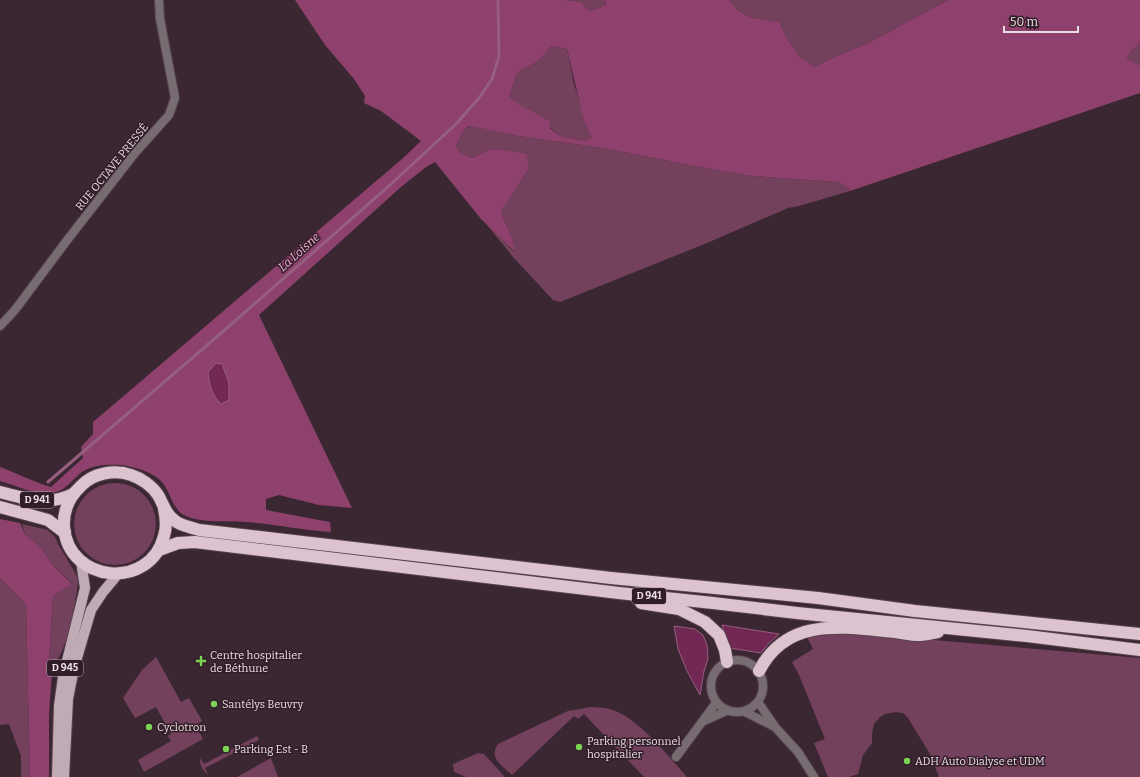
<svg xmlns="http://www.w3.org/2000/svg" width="1140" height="777" viewBox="0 0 1140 777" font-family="Bitter,serif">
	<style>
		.green { fill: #74415d }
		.forest { fill: #8d416c; fill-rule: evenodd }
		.water { fill: #722854; stroke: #965e7f }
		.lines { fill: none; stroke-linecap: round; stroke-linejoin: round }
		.stream { stroke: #965e7f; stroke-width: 3 }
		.street-casing { stroke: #57444e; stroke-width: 10 }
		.primary-casing { stroke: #57444e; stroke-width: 12 }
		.highway-casing { stroke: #57444e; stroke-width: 14 }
		.street { stroke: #776c72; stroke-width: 8 }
		.primary { stroke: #c0aab5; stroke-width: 10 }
		.highway { stroke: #ddc2cf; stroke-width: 12 }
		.poi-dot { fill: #7dd154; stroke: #311d28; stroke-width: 1.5 }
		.labels { text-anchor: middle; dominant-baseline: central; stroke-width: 3; stroke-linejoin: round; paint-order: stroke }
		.shield { fill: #311d28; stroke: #b3a3ac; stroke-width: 1 }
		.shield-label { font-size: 10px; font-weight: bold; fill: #ebdde4 }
		.street-label { font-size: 11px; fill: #ebdde4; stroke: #311d28 }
		.poi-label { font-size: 11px; fill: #ebdde4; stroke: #311d28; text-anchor: start }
		.water-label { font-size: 12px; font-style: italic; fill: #f6b4d6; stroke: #311d28 }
	</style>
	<rect width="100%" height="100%" fill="#3b2732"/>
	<!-- green -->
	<g class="green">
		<path d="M565,0H605L606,5L590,11L581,2Z"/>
		<path d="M729,0H948L870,42L828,60L815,67L800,57L788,40L779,22C756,18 744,20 729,0Z"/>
		<path d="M1140,43V66H1138L1127,60L1129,52Z"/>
		<path d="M551,46L567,49L574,84L591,137L585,141L560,136L550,127V121L540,115L525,109L509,97L517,73L540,60Z"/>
		<path d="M470,126L518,136L602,148L726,172L752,176L837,182L848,188L850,191L799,206L788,208L707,243L560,302L553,300L513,257L483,220L514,252L512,238L501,212L529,168L488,150L472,158L460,153L456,146L463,131Z"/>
		<circle cx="115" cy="524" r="41"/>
		<path d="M22,524L48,530L55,537L58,544L77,576L78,583L76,596L70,630L62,651L52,671L49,661L53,596L72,583L51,563L42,549L25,534Z"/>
		<path d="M0,578L26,604L30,777H21V756L9,724L0,725Z"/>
		<path d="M820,632L876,635L1140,658V777H939L930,754L908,718L903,713L896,712L885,714L880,717L874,724L872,733V743L863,755L858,774L849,777H828L814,743L825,739L799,675L792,662L813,649L806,635Z"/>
		<path d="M156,657L181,702L189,698L202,721L195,725L203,739L144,772L138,760L171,741L168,736L171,734L156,707L135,718L123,698L142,670Z"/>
		<path d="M591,707C599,707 608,708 615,711C640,720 669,757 687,777H644L584,714L578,719L574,716L512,775C503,766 488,758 498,744L568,711Z"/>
		<path d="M257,736L259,740L205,768L208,774C202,770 200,766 200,758L204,764Z"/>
		<path d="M478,753L484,754L505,777H466L454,772L453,764Z"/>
		<path d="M271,758L278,777H237Z"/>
	</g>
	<!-- forest -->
	<g class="forest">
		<path d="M295,0H565L581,2L590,11L606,5L605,0H729C744,20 756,18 779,22L788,40L800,57L815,67L828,60L870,42L948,0H1140V43L1130,52L1127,59L1140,66V93L850,191L848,188L837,182L752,176L726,172L602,148L518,136L469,126L463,131L456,146L460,153L472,158L488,150H503L526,154L529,168L501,212L512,238L515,252L481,219L435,162L426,167L401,187L259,315L352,508L319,505L279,495L266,499V510L330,522L331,532C302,530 274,524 246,522C230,521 200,523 186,516C171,510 171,490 160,480C150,471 134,467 121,465C109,464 92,465 82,472C74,478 68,487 59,491C39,498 18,486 0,481V467C17,473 33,482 51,487L83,458L81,447L93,434V422L402,159L421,141L381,111L364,103L365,96L354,79L325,45ZM551,46L567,49L583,117L591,137L585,141L560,136L550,128V121L540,115L525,108L509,97L517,73L540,60Z"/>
		<path d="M0,519L20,523L25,534L42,549L51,563L72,584L53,596L49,661L52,671L49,715V777H30L26,604L0,578Z"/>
	</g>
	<!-- water -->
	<g class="water">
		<path d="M216,363L222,364L229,383V400L221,404C212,396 209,384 208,372Z"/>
		<path d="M722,625L779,634L768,644L761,653L729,648Z"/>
		<path d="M674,626L695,629L703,635L707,645L708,659L704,671L700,695L687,671L678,649Z"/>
	</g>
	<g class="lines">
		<!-- stream -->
		<path class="stream" d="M48,482L227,328L390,185L456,124L479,98L492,79L499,56L498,0"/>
		<!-- street casing -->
		<g class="street-casing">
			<g id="street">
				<path d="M0,326L15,310L68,239L135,153L169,115L175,98L160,19L159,0"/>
				<circle cx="737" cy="686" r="26"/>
				<path d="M758,702L776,728L798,752L814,777"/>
				<path d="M745,712L775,727"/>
				<path d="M704,721L726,711"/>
				<path d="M676,757L716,703"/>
			</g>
		</g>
		<!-- primary casing -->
		<g class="primary-casing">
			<g id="primary">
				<path d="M57,777L59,706L63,677L85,588L81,561"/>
				<path d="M64,777L68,699L74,668L91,610L103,592L118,574"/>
			</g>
		</g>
		<!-- highway casing -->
		<g class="highway-casing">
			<g id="highway">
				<path d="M0,492C25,499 49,506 73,494"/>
				<path d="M0,507L48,520L65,533"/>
				<path d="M164,509C166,518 167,527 164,536C150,591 68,583 64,527C63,510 69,497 81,486C93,473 115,469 131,475C141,478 152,486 158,495C163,503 165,514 174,520C180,526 191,527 199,530L611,578L818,598L915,611L1140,634"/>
				<path d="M159,550L178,543L195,542L619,593L713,603L797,613L1027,636L1140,650"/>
				<path d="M641,603L679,609L705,622L719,635L725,650L727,662"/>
				<path d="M759,671C787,616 843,627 895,632C903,633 911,635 919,635C925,635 932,633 938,632"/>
			</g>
		</g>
		<!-- street -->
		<use href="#street" class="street"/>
		<!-- primary -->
		<use href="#primary" class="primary"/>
		<!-- highway -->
		<use href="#highway" class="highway"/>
	</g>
	<!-- markers -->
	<g class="poi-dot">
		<path d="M199 655h4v4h4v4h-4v4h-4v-4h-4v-4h4z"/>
		<circle cx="214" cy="704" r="4"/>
		<circle cx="149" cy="727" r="4"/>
		<circle cx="579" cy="747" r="4"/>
		<circle cx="226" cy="749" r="4"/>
		<circle cx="907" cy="761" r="4"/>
	</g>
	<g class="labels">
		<!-- shield labels -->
		<g class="shield">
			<rect x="20" y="492" width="34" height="16" rx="3"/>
			<rect x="632" y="588" width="34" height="16" rx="3"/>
			<rect x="47" y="660" width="36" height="16" rx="3"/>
		</g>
		<g class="shield-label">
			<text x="37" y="500">D 941</text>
			<text x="649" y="596">D 941</text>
			<text x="65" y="668">D 945</text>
		</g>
		<!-- street labels -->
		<g class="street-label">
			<text transform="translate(112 167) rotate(-51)">RUE OCTAVE PRESSÉ</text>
		</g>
		<!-- poi labels -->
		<g class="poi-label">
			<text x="210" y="655">Centre hospitalier<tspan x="210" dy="13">de Béthune</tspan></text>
			<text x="222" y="704">Santélys Beuvry</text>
			<text x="157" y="727">Cyclotron</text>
			<text x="587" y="741">Parking personnel<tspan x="587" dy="13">hospitalier</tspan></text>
			<text x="234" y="749">Parking Est - B</text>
			<text x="915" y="761">ADH Auto Dialyse et UDM</text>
		</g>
		<!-- water labels -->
		<g class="water-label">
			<text transform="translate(299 252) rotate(-42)">La Loisne</text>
		</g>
	</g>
	<!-- scale -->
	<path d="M1004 26v6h74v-6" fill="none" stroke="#ebdde4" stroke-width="2"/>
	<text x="1010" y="26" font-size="12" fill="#ebdde4" stroke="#311d28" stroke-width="3" paint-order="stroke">50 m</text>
</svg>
